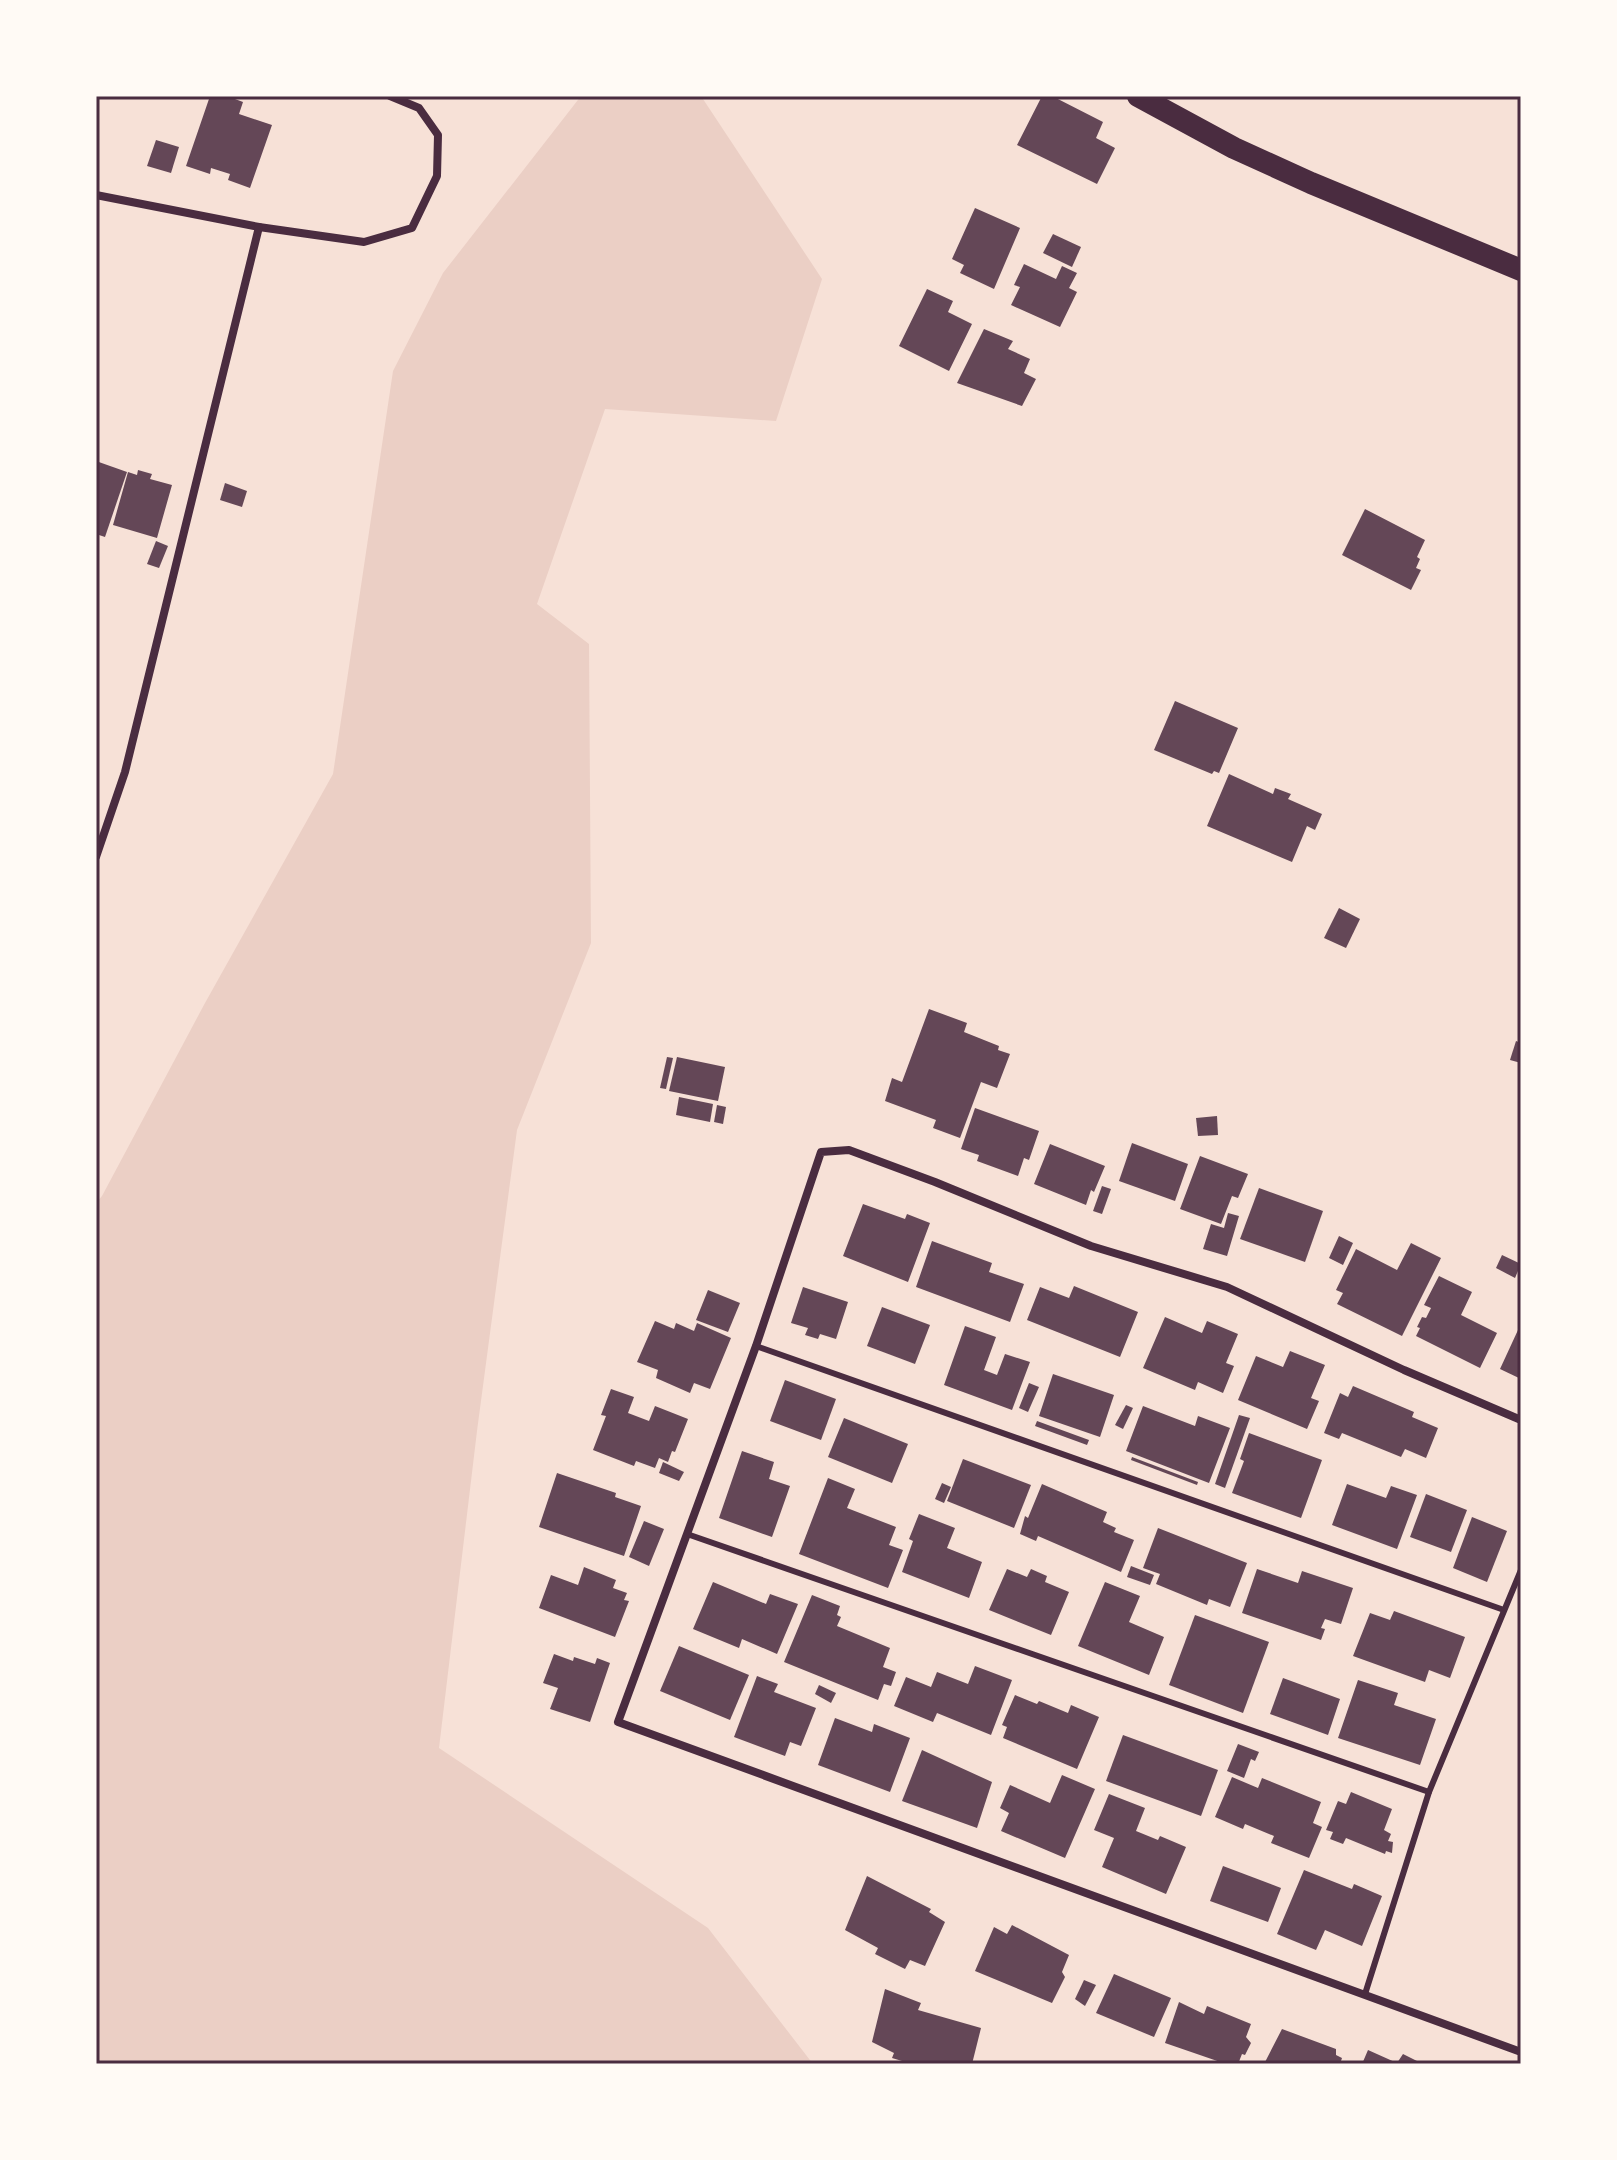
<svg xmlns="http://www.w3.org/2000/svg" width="1617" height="2160" viewBox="0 0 1617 2160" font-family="Figtree,sans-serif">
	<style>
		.green { fill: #ebcfc5 }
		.building { fill: #644757 }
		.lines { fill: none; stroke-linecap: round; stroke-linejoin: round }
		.service { stroke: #4a2c40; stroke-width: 6 }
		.minor { stroke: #4a2c40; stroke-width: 8 }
		.trunk { stroke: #4a2c40; stroke-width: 22 }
		.neatline { fill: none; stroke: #4a2c40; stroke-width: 3 }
	</style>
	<rect width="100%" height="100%" fill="#f7e1d7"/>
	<!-- green -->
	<path class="green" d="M581,96H701L822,279L776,421L605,409L537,604L589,644L591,943L517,1130L477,1431L439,1748L708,1928L813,2064H96V1203L102,1196L205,1003L333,774L393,371L443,273Z"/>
	<!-- building -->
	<g class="building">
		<path d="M210,96H227L243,102L239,114L272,125L250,188L228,180L230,174L211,168L210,174L186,166Z"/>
		<path d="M1042,96H1052L1103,122L1096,138L1115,148L1097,184L1017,145Z"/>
		<path d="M156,140L179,147L171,173L147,166Z"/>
		<path d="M975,208L1020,228L994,289L960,273L964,265L952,259Z"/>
		<path d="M1053,234L1081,247L1072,267L1043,253Z"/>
		<path d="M1024,264L1056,279L1062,266L1077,273L1069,288L1077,292L1060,327L1011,305L1020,287L1014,285Z"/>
		<path d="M927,289L953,301L948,312L972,324L949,371L899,346Z"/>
		<path d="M984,329L1013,341L1008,349L1030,359L1024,373L1036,379L1022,406L957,383Z"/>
		<path d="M96,461L127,472L105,537L96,534Z"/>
		<path d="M138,470L152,474L150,479L172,485L157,538L113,525L128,472L137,475Z"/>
		<path d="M225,483L247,491L242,507L220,500Z"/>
		<path d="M1365,509L1425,540L1417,557L1420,559L1416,568L1421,570L1411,590L1342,555Z"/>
		<path d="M156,541L168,546L159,568L147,564Z"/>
		<path d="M1175,701L1238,728L1219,773L1214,771L1212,774L1154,750Z"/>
		<path d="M1229,774L1273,794L1275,788L1291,794L1288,799L1322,814L1315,830L1307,826L1292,862L1207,826Z"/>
		<path d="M1339,908L1360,919L1346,948L1324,938Z"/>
		<path d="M929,1009L967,1023L964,1032L999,1046L998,1050L1010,1054L997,1088L981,1082L960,1138L933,1128L936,1120L885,1101L892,1078L902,1082Z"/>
		<path d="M1516,1041L1521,1043V1063L1510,1060Z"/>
		<path d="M667,1057L673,1058L666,1089L660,1088Z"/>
		<path d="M677,1057L725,1067L718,1101L669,1091Z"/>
		<path d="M679,1097L713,1104L710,1122L676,1115Z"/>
		<path d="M717,1105L726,1107L723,1124L714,1122Z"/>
		<path d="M975,1108L1039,1131L1029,1160L1024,1158L1018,1176L977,1161L979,1155L961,1149Z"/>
		<path d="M1217,1116L1218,1135L1198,1136L1196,1118Z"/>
		<path d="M1132,1143L1188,1164L1175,1201L1119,1181Z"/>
		<path d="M1050,1144L1105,1166L1094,1192L1091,1190L1086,1205L1034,1184Z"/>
		<path d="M1200,1156L1248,1174L1238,1198L1232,1196L1221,1224L1180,1209Z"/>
		<path d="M1102,1186L1111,1189L1102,1214L1093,1211Z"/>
		<path d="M1259,1188L1323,1211L1305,1262L1240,1239Z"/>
		<path d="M863,1204L905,1219L907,1214L930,1223L908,1282L843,1256Z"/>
		<path d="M1228,1213L1239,1216L1227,1256L1203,1249L1211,1224L1224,1228Z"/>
		<path d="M1339,1236L1353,1243L1343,1265L1329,1258Z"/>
		<path d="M932,1241L992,1263L989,1272L1024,1284L1010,1322L916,1287Z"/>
		<path d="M1411,1243L1441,1258L1402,1336L1337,1304L1343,1293L1336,1290L1356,1249L1397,1270Z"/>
		<path d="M1502,1255L1521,1264L1515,1278L1496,1268Z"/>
		<path d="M1439,1276L1472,1292L1461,1315L1497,1333L1480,1368L1416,1336L1420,1328L1417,1327L1422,1317L1426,1318L1431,1308L1424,1305Z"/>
		<path d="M1074,1286L1138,1312L1120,1357L1027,1320L1040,1287L1069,1298Z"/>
		<path d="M803,1287L848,1302L836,1339L820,1334L818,1339L805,1335L808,1328L791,1323Z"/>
		<path d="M708,1290L740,1303L728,1332L696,1320Z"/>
		<path d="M882,1307L930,1325L915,1364L867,1346Z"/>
		<path d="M1165,1317L1202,1333L1207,1321L1238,1334L1226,1363L1234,1366L1223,1393L1198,1382L1195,1390L1143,1368Z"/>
		<path d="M655,1321L674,1329L676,1323L694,1331L697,1323L731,1338L710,1389L694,1383L690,1393L656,1378L658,1370L637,1362Z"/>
		<path d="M965,1326L996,1337L984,1370L997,1375L1005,1354L1030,1362L1012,1410L944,1385Z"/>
		<path d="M1518,1330L1521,1331V1379L1500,1369Z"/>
		<path d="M1290,1351L1325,1365L1311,1398L1319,1401L1307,1429L1238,1400L1256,1356L1283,1367Z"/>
		<path d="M1053,1374L1114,1395L1100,1437L1039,1416Z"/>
		<path d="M785,1380L836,1399L821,1440L770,1421Z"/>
		<path d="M1029,1383L1039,1387L1028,1412L1019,1408Z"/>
		<path d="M1353,1386L1414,1412L1412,1417L1438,1428L1426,1458L1405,1449L1401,1457L1342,1433L1339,1439L1324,1433L1340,1393L1348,1397Z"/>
		<path d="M611,1389L634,1397L628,1413L649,1421L655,1406L688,1419L675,1452L672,1451L668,1462L659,1458L655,1468L636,1461L634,1466L593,1450L606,1416L601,1415Z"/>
		<path d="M1126,1405L1133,1408L1123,1429L1115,1425Z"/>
		<path d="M1143,1406L1195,1426L1198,1416L1230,1428L1209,1483L1126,1451Z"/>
		<path d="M1239,1415L1250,1418L1225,1488L1215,1484Z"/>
		<path d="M844,1418L908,1444L892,1483L828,1457Z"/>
		<path d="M1037,1421L1089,1440L1087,1445L1035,1426Z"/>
		<path d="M1249,1433L1322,1460L1301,1518L1232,1493L1244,1461L1240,1459Z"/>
		<path d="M742,1451L774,1462L769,1479L790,1486L772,1537L719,1518Z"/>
		<path d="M1132,1457L1198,1482L1197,1485L1131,1460Z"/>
		<path d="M963,1459L1031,1485L1014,1528L947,1501Z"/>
		<path d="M663,1462L684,1472L679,1481L659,1473Z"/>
		<path d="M557,1473L616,1493L615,1497L641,1506L624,1556L539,1527Z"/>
		<path d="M828,1478L855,1489L847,1508L896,1527L889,1545L903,1550L888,1588L799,1554Z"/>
		<path d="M942,1483L951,1487L944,1503L935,1499Z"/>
		<path d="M1042,1484L1107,1512L1103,1522L1116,1528L1114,1532L1134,1540L1121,1572L1038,1536L1036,1541L1020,1534L1025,1516L1028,1518Z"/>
		<path d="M1347,1484L1386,1498L1391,1486L1417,1495L1397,1549L1332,1525Z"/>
		<path d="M1426,1494L1467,1510L1451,1552L1410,1537Z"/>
		<path d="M919,1514L955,1528L947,1548L982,1562L969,1598L902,1572L913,1541L909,1539Z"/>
		<path d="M1472,1517L1507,1531L1487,1582L1453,1568Z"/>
		<path d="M644,1521L664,1529L649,1566L629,1557Z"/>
		<path d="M1158,1528L1247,1563L1230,1607L1209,1599L1207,1605L1156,1584L1160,1574L1143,1568Z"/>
		<path d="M1131,1566L1154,1575L1150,1585L1127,1577Z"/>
		<path d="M584,1567L616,1580L613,1588L627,1593L624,1600L629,1601L615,1637L539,1608L551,1575L578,1585Z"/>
		<path d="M1007,1569L1027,1577L1031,1569L1047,1576L1045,1582L1069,1592L1051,1635L989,1610Z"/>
		<path d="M1257,1569L1298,1583L1302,1571L1353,1588L1341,1624L1325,1619L1321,1628L1325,1629L1321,1640L1242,1613Z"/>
		<path d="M713,1582L766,1604L770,1594L798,1604L777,1654L742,1639L739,1648L693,1629Z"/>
		<path d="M1105,1582L1140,1596L1129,1622L1164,1637L1149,1675L1078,1646Z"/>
		<path d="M812,1595L840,1606L837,1615L841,1617L837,1626L890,1648L883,1667L896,1672L891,1686L884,1684L878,1700L784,1662Z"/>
		<path d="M1394,1611L1465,1637L1450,1678L1429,1670L1425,1682L1353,1656L1370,1613L1390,1620Z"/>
		<path d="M1195,1615L1269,1642L1243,1713L1169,1685Z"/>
		<path d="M679,1646L749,1675L730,1720L660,1691Z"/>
		<path d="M554,1654L573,1661L574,1657L595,1664L597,1658L610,1663L590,1722L550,1709L558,1688L543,1683Z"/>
		<path d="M975,1666L1012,1680L991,1735L937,1713L933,1722L894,1706L906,1677L931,1687L937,1672L968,1684Z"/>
		<path d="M757,1676L778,1684L774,1692L816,1708L801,1746L790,1742L785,1756L734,1737Z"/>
		<path d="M1283,1678L1340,1699L1328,1735L1270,1714Z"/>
		<path d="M1358,1680L1398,1693L1394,1705L1436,1719L1420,1765L1338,1738Z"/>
		<path d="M819,1685L836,1693L831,1703L815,1694Z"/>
		<path d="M1015,1695L1037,1704L1039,1701L1068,1713L1071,1705L1099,1717L1077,1769L1003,1738L1007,1727L1002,1725Z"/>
		<path d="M835,1718L872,1732L874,1724L910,1738L890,1792L818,1765Z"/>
		<path d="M1123,1735L1218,1770L1201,1816L1106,1781Z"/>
		<path d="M1238,1744L1259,1752L1255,1761L1251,1759L1244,1778L1227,1771Z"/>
		<path d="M922,1750L992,1782L977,1828L902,1801Z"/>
		<path d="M1062,1775L1095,1789L1065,1858L1001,1831L1009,1813L1000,1808L1010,1785L1050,1803Z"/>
		<path d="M1232,1777L1258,1788L1262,1778L1321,1802L1313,1823L1322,1827L1309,1858L1271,1843L1274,1836L1245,1824L1243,1829L1215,1817Z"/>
		<path d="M1351,1792L1392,1809L1384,1830L1391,1834L1388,1841L1393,1842L1392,1853L1386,1851L1385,1854L1346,1838L1343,1844L1330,1839L1333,1832L1326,1830L1338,1801L1346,1804Z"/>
		<path d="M1109,1794L1145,1808L1136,1831L1158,1840L1160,1836L1186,1847L1166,1894L1102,1867L1114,1838L1094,1830Z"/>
		<path d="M1223,1866L1281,1888L1268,1922L1210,1901Z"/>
		<path d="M1304,1870L1352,1889L1354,1884L1382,1896L1362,1946L1325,1930L1316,1950L1277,1934Z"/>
		<path d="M867,1876L931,1909L929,1912L945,1922L925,1966L910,1960L905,1969L875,1954L878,1948L845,1930Z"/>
		<path d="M1012,1925L1069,1955L1062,1972L1065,1977L1052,2003L975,1971L994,1927L1007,1934Z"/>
		<path d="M1114,1974L1171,1998L1154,2037L1096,2013Z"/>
		<path d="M1084,1980L1096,1985L1085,2006L1075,1999Z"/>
		<path d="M885,1989L921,2003L918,2010L981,2028L972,2064H912L892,2058L894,2053L872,2042Z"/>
		<path d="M1179,2002L1204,2014L1207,2006L1251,2024L1246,2037L1251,2043L1245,2055L1242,2054L1238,2064H1226L1165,2043Z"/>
		<path d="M1282,2029L1336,2049V2055L1342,2058L1340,2064H1264Z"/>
		<path d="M1368,2050L1397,2063L1403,2054L1423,2064H1362Z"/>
	</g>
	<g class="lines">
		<!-- service -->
		<g class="service">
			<path d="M756,1346L1504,1610"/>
			<path d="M687,1534L1429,1792"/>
			<path d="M1365,1994L1429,1792L1521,1570"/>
		</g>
		<!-- minor -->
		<g class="minor">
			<path d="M96,195L259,227L364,242L412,228L437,176L438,135L419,108L390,96"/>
			<path d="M96,857L125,772L259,227"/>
			<path d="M1521,1420L1404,1370L1227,1287L1091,1246L935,1182L849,1150L821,1152L756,1346L618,1722L1521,2052"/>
		</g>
		<!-- trunk -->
		<path class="trunk" d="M1138,96L1234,148L1311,183L1521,270"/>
	</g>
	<!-- border -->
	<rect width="1617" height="2160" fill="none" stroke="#fffaf5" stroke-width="196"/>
	<rect x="98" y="98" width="1421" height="1964" class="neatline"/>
</svg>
